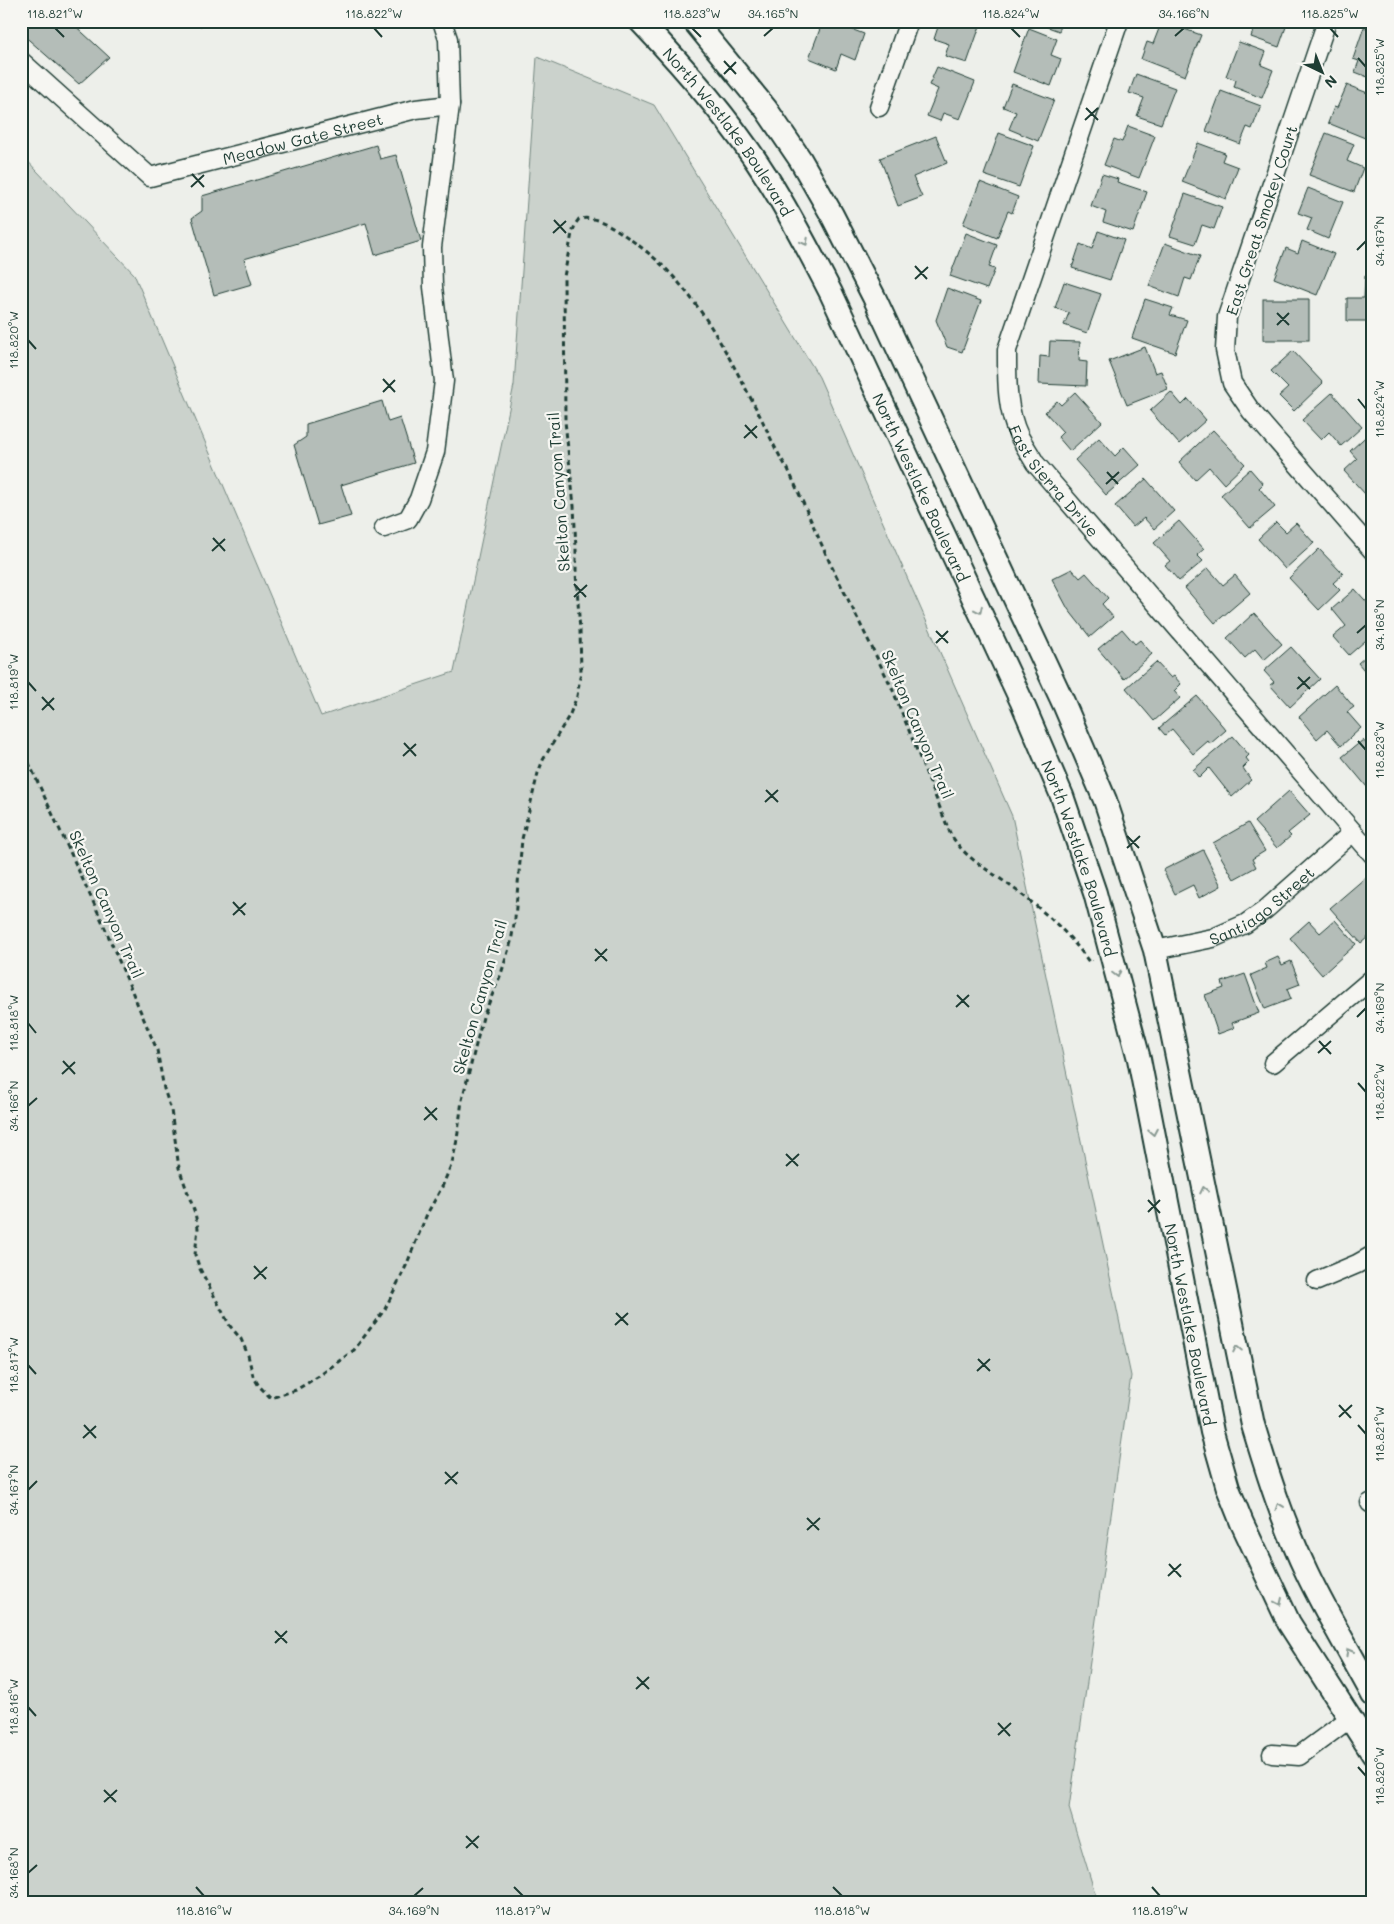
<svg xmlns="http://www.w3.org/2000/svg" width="1394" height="1924" viewBox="0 0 1394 1924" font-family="Mali,sans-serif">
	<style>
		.green { fill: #cbd2cc; stroke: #758880 }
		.building { fill: #b4bdb8; stroke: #1f3d34 }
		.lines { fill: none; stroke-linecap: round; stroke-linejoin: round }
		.minor-casing { stroke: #1f3d34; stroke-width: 21 }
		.major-casing { stroke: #1f3d34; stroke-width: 26 }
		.path { stroke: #1f3d34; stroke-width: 3; stroke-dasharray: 5 4; stroke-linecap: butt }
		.minor { stroke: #f6f6f2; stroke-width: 18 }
		.major { stroke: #f6f6f2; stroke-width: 22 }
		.oneway { stroke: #8a9a93 }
		.ticks { fill: none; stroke: #1f3d34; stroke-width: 2 }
		.labels { text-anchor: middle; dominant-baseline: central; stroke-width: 4.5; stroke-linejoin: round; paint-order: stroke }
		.street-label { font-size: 16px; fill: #1f3d34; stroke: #f6f6f2 }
		.neatline { fill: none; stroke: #1f3d34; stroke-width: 2 }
		.ticks-label { font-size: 12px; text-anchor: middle; fill: #1f3d34 }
	</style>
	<rect width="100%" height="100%" fill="#edefea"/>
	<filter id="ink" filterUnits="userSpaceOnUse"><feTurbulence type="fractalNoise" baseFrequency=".02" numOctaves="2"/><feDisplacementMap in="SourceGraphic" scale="10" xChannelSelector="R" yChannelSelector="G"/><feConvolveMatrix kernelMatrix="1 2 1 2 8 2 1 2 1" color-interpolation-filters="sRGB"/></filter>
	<g filter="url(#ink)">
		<!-- green -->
		<path class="green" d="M537,57L654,105L819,377L1012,816L1131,1376L1069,1808L1098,1903H21V154L134,274L321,716L454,672L514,385Z"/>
		<!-- building -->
		<g class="building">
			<path d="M21,21H70L109,57L79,84L21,33Z"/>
			<path d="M199,21H219L200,26Z"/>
			<path d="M823,21H830L864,34L855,60L841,54L836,69L809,58Z"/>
			<path d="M940,21H965L980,26L967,63L945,56L949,44L934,39Z"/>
			<path d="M1031,21H1063L1059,31Z"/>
			<path d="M1162,21L1201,35L1185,76L1141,59L1147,42L1153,44Z"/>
			<path d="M1256,21H1288L1279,47L1251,37Z"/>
			<path d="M1364,27L1373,31V79L1355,72L1359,61L1353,59Z"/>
			<path d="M1029,28L1057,39L1051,55L1061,59L1051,86L1013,72Z"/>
			<path d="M1239,42L1266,52L1261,65L1273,70L1262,98L1234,87L1236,80L1226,76Z"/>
			<path d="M937,67L975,82L960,119L943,113L940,121L927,116L938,89L929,85Z"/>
			<path d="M1136,74L1175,88L1161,124L1137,116L1144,98L1129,93Z"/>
			<path d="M1012,84L1054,100L1038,141L1009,129L1016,112L1003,107Z"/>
			<path d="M1347,85L1373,95V118L1365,138L1328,123L1334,107L1337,108Z"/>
			<path d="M1221,91L1261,106L1252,129L1247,127L1240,144L1206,131Z"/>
			<path d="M1128,126L1155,136L1139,178L1104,165L1114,139L1122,142Z"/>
			<path d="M999,133L1034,146L1019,187L984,175Z"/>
			<path d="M1326,133L1354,144L1347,161L1363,168L1354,192L1309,175Z"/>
			<path d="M936,136L947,163L913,177L922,197L898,206L880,158Z"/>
			<path d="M1198,143L1225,153L1222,161L1238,167L1226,199L1182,182Z"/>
			<path d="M376,145L380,159L396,155L421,241L375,255L366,223L244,259L252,284L214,295L192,218L202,211V196Z"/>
			<path d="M1102,174L1118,179L1117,182L1147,192L1133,232L1103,222L1106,212L1091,206Z"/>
			<path d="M980,182L1018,197L1012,213L1008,211L997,238L963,224Z"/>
			<path d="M1308,188L1343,202L1328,239L1307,230L1312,218L1298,213Z"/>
			<path d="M1185,194L1222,207L1214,229L1202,225L1195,244L1170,236Z"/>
			<path d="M1098,231L1124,240L1110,280L1072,268L1080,244L1092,249Z"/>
			<path d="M966,233L997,245L989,267L995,269L987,289L950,276Z"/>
			<path d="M1302,241L1334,254L1317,295L1274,278L1286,248L1298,253Z"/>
			<path d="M1165,243L1200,256L1191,280L1185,278L1179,297L1149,286Z"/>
			<path d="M1365,276H1373V321H1347V298H1364Z"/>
			<path d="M1064,282L1101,294L1087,333L1064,325L1069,313L1055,308Z"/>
			<path d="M947,288L981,301L962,352L947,347L936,320Z"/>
			<path d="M1145,299L1173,308L1170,315L1187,320L1175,353L1132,338Z"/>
			<rect x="1263" y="299" width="46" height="41"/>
			<path d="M1050,341L1080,342L1079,361L1087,362L1086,386L1039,384L1040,356L1049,357Z"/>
			<path d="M1145,347L1155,373L1161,371L1168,389L1127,405L1109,361Z"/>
			<path d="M1293,351L1323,383L1294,411L1279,396L1288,388L1271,371Z"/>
			<path d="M1075,392L1102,422L1070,451L1058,437L1063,432L1045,412L1057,401L1061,405Z"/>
			<path d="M1171,392L1182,405L1188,399L1206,420L1179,444L1150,411Z"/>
			<path d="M1332,393L1362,427L1341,446L1329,432L1321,440L1302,420Z"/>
			<path d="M382,401L388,422L400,418L414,463L341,485L351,516L318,525L294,445L306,437V424Z"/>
			<path d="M1213,430L1245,464L1224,484L1209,467L1195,480L1179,462Z"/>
			<path d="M1373,430V489L1366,495L1344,471L1357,459L1350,451Z"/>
			<path d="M1099,438L1115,456L1124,447L1140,465L1106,495L1075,460Z"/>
			<path d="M1250,469L1263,484L1259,488L1275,507L1250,528L1221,495Z"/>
			<path d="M1146,479L1174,511L1154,529L1144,518L1133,527L1115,506Z"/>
			<path d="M1179,521L1204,549L1197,555L1203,561L1179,581L1165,565L1170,561L1154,543Z"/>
			<path d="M1276,522L1286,532L1296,523L1314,543L1285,569L1258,539Z"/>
			<path d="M1319,549L1343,574L1333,583L1340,590L1319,610L1289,578Z"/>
			<path d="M1208,568L1223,585L1235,575L1250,593L1215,623L1185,588Z"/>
			<path d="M1072,569L1080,578L1086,573L1108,598L1102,604L1113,617L1090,637L1068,609L1052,579Z"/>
			<path d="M1355,589L1373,609V634L1349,655L1333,637L1346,626L1332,609Z"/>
			<path d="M1254,613L1282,644L1264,660L1255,649L1245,658L1227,638Z"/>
			<path d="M1122,629L1135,644L1140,640L1152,654L1124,679L1098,649Z"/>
			<path d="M1291,647L1320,679L1290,707L1270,685L1274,682L1264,671Z"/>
			<path d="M1373,650V674L1370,677L1358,663Z"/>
			<path d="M1156,662L1171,678L1174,676L1181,684L1174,691L1180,698L1154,721L1126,688Z"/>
			<path d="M1335,685L1354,707L1347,712L1361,728L1341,746L1327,730L1317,739L1299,717Z"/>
			<path d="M1197,696L1226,730L1210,744L1208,741L1193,754L1172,729L1165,735L1159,728Z"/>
			<path d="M1233,736L1249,755L1246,758L1249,762L1243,768L1251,780L1232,797L1209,768L1199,778L1193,770Z"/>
			<path d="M1363,740L1373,752V782L1367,787L1342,757Z"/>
			<path d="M1289,791L1310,815L1288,833L1291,836L1277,848L1254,822Z"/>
			<path d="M1248,823L1265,851L1252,859L1256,867L1234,879L1213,843Z"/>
			<path d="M1203,850L1221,886L1199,898L1193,885L1175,894L1163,870Z"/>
			<path d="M1365,878L1373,887V933L1361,943L1330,908Z"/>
			<path d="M1335,920L1356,944L1322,975L1290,938L1309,921L1320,933Z"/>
			<path d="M1278,957L1282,965L1291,961L1300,984L1287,989L1291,999L1265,1009L1251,975L1267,968L1265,963Z"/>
			<path d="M1245,974L1259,1013L1232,1023L1234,1028L1218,1034L1205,995L1224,988L1222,982Z"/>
		</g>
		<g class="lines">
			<!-- minor casing -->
			<g class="minor-casing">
				<g id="minor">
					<path id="s1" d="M1119,21L1007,350C1007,378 1006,409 1019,436C1024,445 1030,454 1035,463L1373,855"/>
					<path d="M1327,21L1227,317L1225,350L1232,383L1251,411L1373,551"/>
					<path id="s2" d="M21,61L150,177L416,109L450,105"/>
					<path d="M879,107L909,21"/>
					<path d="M384,528L408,519L419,499L435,452L444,381L433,287L432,247L450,105L448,39L442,21"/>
					<path id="s3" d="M1155,950L1213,938L1245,924L1265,910L1353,832"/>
					<path d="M1273,1063L1373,978"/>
					<path d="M1317,1281L1357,1264L1373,1255"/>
					<path d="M1370,1503L1373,1502"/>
					<path d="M1272,1754L1299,1756L1349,1719"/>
				</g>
			</g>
			<!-- major casing -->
			<g class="major-casing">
				<g id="major">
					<path id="s4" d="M640,21C687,70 732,122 768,179C791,216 811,254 831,293L1021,700L1062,796L1095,893L1139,1059L1212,1432L1228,1488L1242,1523L1289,1623L1373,1754"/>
					<path d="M694,21L766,109L800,159L832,215L874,297L1064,704L1105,800L1155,950L1253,1425C1268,1475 1284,1525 1307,1573C1327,1615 1351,1654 1373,1695"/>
				</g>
			</g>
			<!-- path -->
			<g class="path">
				<path d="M21,746L102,921L157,1050L164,1089L171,1110L179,1168L195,1213L198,1228L195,1255L200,1269L230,1326L241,1339L248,1355L253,1376L259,1386L271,1398L296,1390L319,1376L354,1350L385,1309L406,1266L427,1214L442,1187L452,1163L457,1140L462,1100L483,1017L501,974L511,942L515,918L522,839L538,773L543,760L570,714L577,696L581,671L580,631L576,573V549L574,506L565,421L564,277L572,233L576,223L579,219C598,215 616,229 630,239C642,248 653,256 663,266C705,307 731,361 758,412C768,431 775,451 788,469L829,561L892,688L950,833C965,859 986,868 1009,885C1039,907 1068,931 1089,962H1093"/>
				<path d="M1366,821L1373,815"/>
			</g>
			<!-- minor -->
			<use href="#minor" class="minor"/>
			<!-- major -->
			<use href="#major" class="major"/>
		</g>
		<!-- one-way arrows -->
		<defs><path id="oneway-chevron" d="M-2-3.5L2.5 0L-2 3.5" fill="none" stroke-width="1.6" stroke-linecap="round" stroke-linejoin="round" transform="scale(1.25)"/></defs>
		<g class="oneway">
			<use href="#oneway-chevron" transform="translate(805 242) rotate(62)"/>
			<use href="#oneway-chevron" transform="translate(979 610) rotate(65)"/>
			<use href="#oneway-chevron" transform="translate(1117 974) rotate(75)"/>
			<use href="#oneway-chevron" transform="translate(1153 1132) rotate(79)"/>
			<use href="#oneway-chevron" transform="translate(1204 1190) rotate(-102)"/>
			<use href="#oneway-chevron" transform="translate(1237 1349) rotate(-102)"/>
			<use href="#oneway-chevron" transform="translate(1279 1506) rotate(-110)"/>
			<use href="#oneway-chevron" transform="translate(1279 1602) rotate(65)"/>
			<use href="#oneway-chevron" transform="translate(1349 1652) rotate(-120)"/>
		</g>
	</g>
	<!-- ticks -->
	<path class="ticks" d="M55,28L64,37M374,28L382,37M692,28L701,37M1011,28L1020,37M1330,28L1338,37M764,36L773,28M1175,36L1184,28M1358,58L1366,67M724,61L736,74M724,74L736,62M1086,108L1098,120M1085,120L1098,108M192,174L204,187M191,187L204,175M554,220L566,233M553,233L566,221M1357,250L1366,241M915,266L927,279M915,279L928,267M1277,313L1289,325M1277,325L1289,313M28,340L36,349M383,379L395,392M383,392L395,380M1358,399L1366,409M745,425L757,438M744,438L757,426M1107,472L1118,484M1106,484L1119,472M213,538L225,551M212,551L225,539M574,584L586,597M574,597L587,585M936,631L948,643M1357,633L1366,625M936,643L948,631M1298,677L1310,689M28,682L36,691M1297,689L1310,677M42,697L54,710M42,710L54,698M1358,741L1366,750M404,743L416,756M403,756L416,744M766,790L778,802M765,802L778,790M1127,836L1139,848M1127,848L1140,836M233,902L245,915M233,915L246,903M595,949L607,961M595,961L607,949M957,995L969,1007M956,1007L969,995M1357,1017L1366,1008M28,1023L36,1033M1319,1041L1331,1054M1318,1053L1331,1041M63,1061L75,1074M62,1074L75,1062M1358,1083L1366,1092M28,1106L37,1098M425,1107L437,1120M424,1120L437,1108M786,1154L798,1166M786,1166L799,1154M1148,1200L1160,1213M1148,1212L1160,1200M254,1266L266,1279M254,1279L267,1267M616,1313L628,1325M615,1325L628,1313M978,1359L990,1371M28,1365L36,1374M977,1371L990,1359M1339,1405L1351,1418M1339,1417L1352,1405M84,1425L96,1438M1358,1425L1366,1434M83,1438L96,1426M445,1472L457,1484M445,1484L458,1472M28,1490L37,1481M807,1518L819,1530M807,1530L820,1518M1169,1564L1181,1577M1168,1576L1181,1564M275,1631L287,1643M275,1643L287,1631M637,1677L649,1689M636,1689L649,1677M28,1707L36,1716M998,1723L1010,1736M998,1735L1011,1723M1358,1767L1366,1776M104,1790L116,1802M104,1802L117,1790M466,1836L478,1848M466,1848L479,1836M28,1873L37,1865M196,1887L204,1896M514,1887L523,1896M833,1887L842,1896M1152,1887L1160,1896M414,1896L423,1888"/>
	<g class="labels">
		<!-- street labels -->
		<g class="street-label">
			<text stroke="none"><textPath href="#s4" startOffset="142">North Westlake Boulevard</textPath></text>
			<text stroke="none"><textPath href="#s2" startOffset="331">Meadow Gate Street</textPath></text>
			<text transform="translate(1261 220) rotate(-72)">East Great Smokey Court</text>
			<text stroke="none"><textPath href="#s1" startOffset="492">East Sierra Drive</textPath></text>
			<text stroke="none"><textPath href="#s4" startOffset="548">North Westlake Boulevard</textPath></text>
			<text transform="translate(558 492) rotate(-94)">Skelton Canyon Trail</text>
			<text transform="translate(918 724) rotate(67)">Skelton Canyon Trail</text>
			<text stroke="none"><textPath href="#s4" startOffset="952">North Westlake Boulevard</textPath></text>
			<text stroke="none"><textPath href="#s3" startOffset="118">Santiago Street</textPath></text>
			<text transform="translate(107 904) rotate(66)">Skelton Canyon Trail</text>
			<text transform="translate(479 997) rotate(-74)">Skelton Canyon Trail</text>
			<text stroke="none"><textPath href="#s4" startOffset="1432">North Westlake Boulevard</textPath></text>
		</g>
	</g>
	<!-- margin -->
	<rect width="1394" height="1924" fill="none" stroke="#f6f6f2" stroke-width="55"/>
	<!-- north arrow -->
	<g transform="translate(1322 72) rotate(137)" stroke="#f6f6f2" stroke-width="4" paint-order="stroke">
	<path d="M0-4L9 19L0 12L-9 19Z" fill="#1f3d34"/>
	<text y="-8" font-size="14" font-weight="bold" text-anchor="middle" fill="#1f3d34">N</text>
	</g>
	<rect x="28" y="28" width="1338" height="1868" class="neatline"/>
	<g class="ticks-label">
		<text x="55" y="18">118.821°W</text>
		<text x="374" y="18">118.822°W</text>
		<text x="692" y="18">118.823°W</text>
		<text x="773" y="18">34.165°N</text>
		<text x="1011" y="18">118.824°W</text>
		<text x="1184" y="18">34.166°N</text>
		<text x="1330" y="18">118.825°W</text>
		<text transform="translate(1380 67) rotate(-90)" y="4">118.825°W</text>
		<text transform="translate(1380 241) rotate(-90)" y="4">34.167°N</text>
		<text transform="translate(14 340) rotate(-90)" y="4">118.820°W</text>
		<text transform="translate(1380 409) rotate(-90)" y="4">118.824°W</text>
		<text transform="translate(1380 625) rotate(-90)" y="4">34.168°N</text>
		<text transform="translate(14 682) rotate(-90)" y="4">118.819°W</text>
		<text transform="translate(1380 750) rotate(-90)" y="4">118.823°W</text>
		<text transform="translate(1380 1008) rotate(-90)" y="4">34.169°N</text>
		<text transform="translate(14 1023) rotate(-90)" y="4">118.818°W</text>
		<text transform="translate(1380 1092) rotate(-90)" y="4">118.822°W</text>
		<text transform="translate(14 1106) rotate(-90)" y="4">34.166°N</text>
		<text transform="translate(14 1365) rotate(-90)" y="4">118.817°W</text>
		<text transform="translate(1380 1434) rotate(-90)" y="4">118.821°W</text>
		<text transform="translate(14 1490) rotate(-90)" y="4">34.167°N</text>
		<text transform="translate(14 1707) rotate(-90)" y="4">118.816°W</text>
		<text transform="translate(1380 1776) rotate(-90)" y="4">118.820°W</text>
		<text transform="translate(14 1873) rotate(-90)" y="4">34.168°N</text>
		<text x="204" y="1915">118.816°W</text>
		<text x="414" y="1915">34.169°N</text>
		<text x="523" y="1915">118.817°W</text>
		<text x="842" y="1915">118.818°W</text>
		<text x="1160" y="1915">118.819°W</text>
	</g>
</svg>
